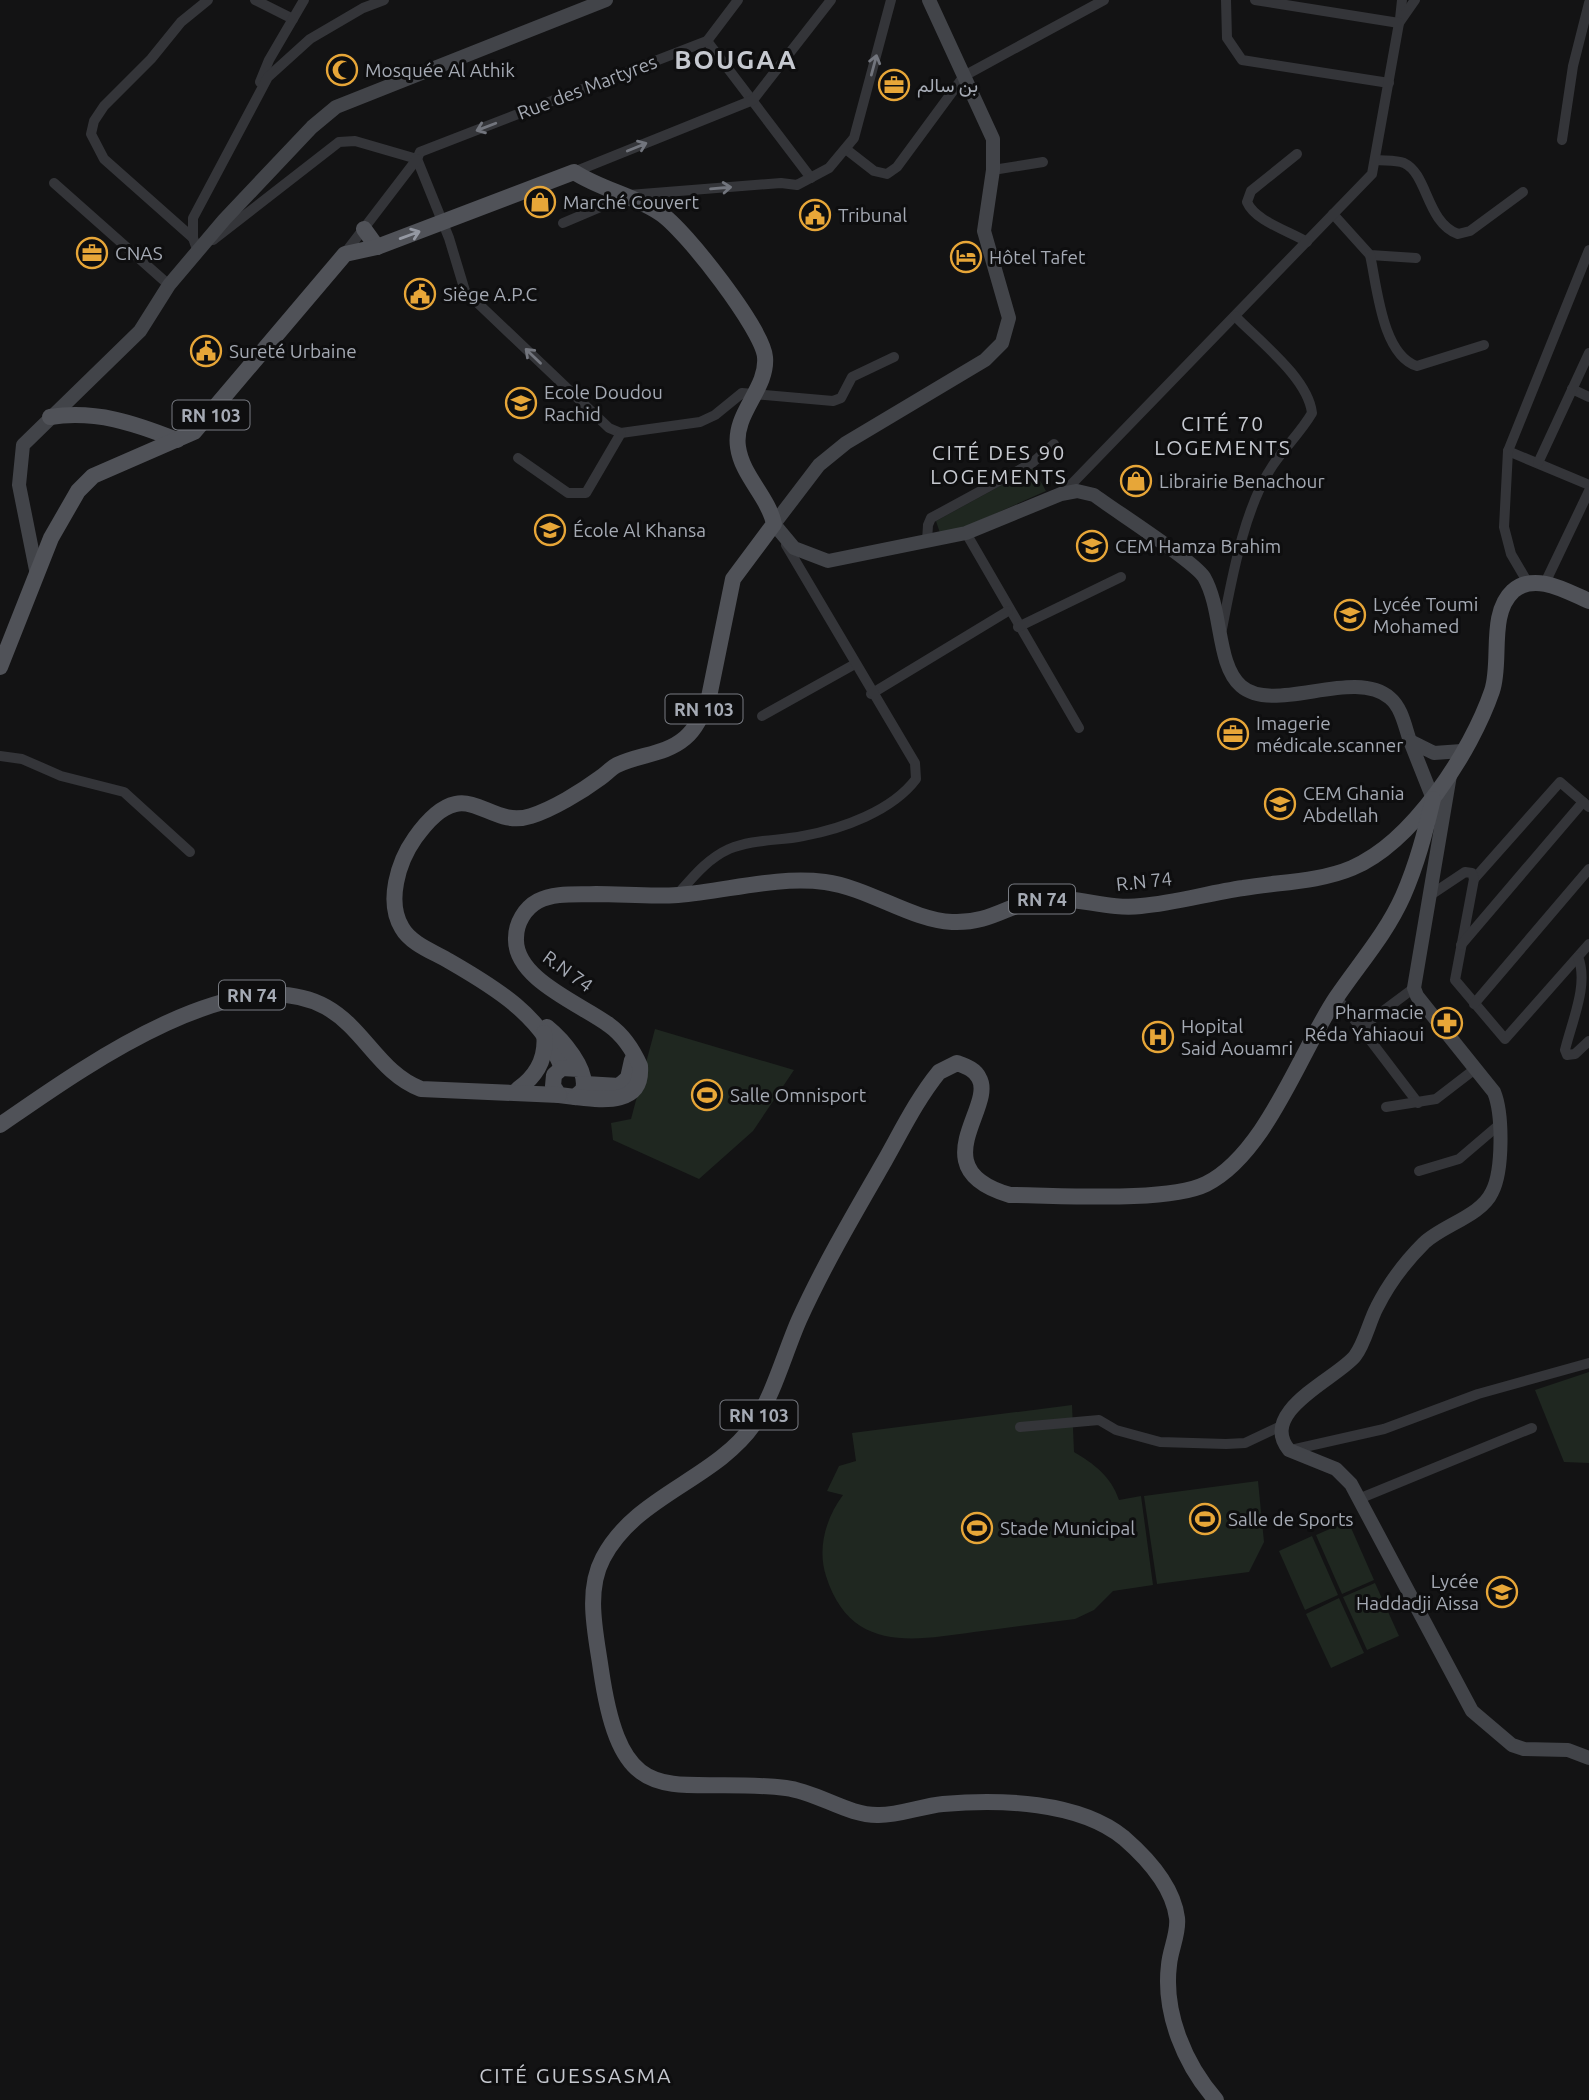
<svg xmlns="http://www.w3.org/2000/svg" width="1589" height="2100" viewBox="0 0 1589 2100" font-family="Ubuntu,Vazirmatn,sans-serif">
	<style>
		.green { fill: #1f2720 }
		.lines { fill: none; stroke-linecap: round; stroke-linejoin: round }
		.street { stroke: #343539; stroke-width: 10 }
		.secondary { stroke: #424449; stroke-width: 14 }
		.primary { stroke: #505258; stroke-width: 16 }
		.oneway { stroke: #72757d }
		.oneway2 { stroke: #9498a2 }
		.labels { text-anchor: middle; dominant-baseline: central; stroke-width: 6; stroke-linejoin: round; paint-order: stroke }
		.shield { fill: #0e0e0f; stroke: #787b82; stroke-width: 2 }
		.shield-label { font-size: 18px; font-weight: bold; fill: #a5aab4 }
		.poi-label { font-size: 19px; fill: #a5aab4; stroke: #0e0e0f; text-anchor: start }
		.street-label { font-size: 19px; fill: #a5aab4; stroke: #0e0e0f }
		.neighbourhood-label { font-size: 21px; letter-spacing: 2px; fill: #c6c9d0; stroke: #0e0e0f }
		.district-label { font-size: 26px; font-weight: bold; letter-spacing: 2px; fill: #c6c9d0; stroke: #0e0e0f }
	</style>
	<rect width="100%" height="100%" fill="#131314"/>
	<!-- green -->
	<g class="green">
		<path d="M1033,468L1046,491L963,528L940,533L936,521Z"/>
		<path d="M655,1029L794,1070L753,1131L699,1179L613,1140L611,1123L631,1119Z"/>
		<path d="M1589,1372V1463L1564,1462L1535,1390Z"/>
		<path d="M1072,1405L1074,1452C1094,1464 1111,1476 1119,1500L1141,1496L1153,1585L1113,1591L1094,1610L1075,1619C1041,1623 1007,1628 974,1632C911,1641 850,1652 826,1576C817,1548 826,1518 843,1495L827,1491L839,1466L856,1461L852,1433Z"/>
		<path d="M1258,1481L1264,1542L1249,1572L1157,1584L1144,1496Z"/>
		<path d="M1348,1521L1374,1580L1342,1594L1316,1535Z"/>
		<path d="M1312,1536L1338,1595L1305,1610L1279,1551Z"/>
		<path d="M1375,1583L1399,1636L1367,1650L1343,1597Z"/>
		<path d="M1339,1598L1364,1653L1331,1668L1306,1614Z"/>
	</g>
	<g class="lines">
		<!-- street -->
		<g class="street">
			<path d="M255,0L293,19"/>
			<path d="M1226,0L1227,38L1242,60L1389,83"/>
			<path d="M1400,19L1402,0"/>
			<path d="M1399,23L1415,0"/>
			<path d="M707,41L811,178"/>
			<path d="M260,82L269,60L304,0"/>
			<path d="M1562,140L1573,66L1589,3"/>
			<path d="M847,150L874,171L887,174L897,167L964,76L1104,0"/>
			<path d="M1297,154L1251,191L1247,202C1255,221 1289,231 1307,242"/>
			<path d="M417,159L449,238L465,291L609,428L621,433L700,422L715,415L742,393L833,401L841,398L852,377L894,357"/>
			<path d="M1376,160C1385,161 1396,160 1404,163C1428,174 1426,222 1458,234L1470,231L1523,192"/>
			<path d="M993,170L1043,162"/>
			<path d="M574,172L753,100L831,0"/>
			<path d="M54,183L169,285"/>
			<path d="M1333,214L1370,255L1416,258"/>
			<path d="M563,223L629,195L781,183L797,185L829,168L854,138L891,0"/>
			<path d="M193,238L104,159L91,134L94,121L104,106L151,59L181,22L208,0"/>
			<path d="M213,240L339,142L355,141L417,159L420,152L707,41L738,0"/>
			<path d="M201,249L198,252L193,238V218L268,77L310,39L363,8L384,0"/>
			<path d="M345,253L417,159"/>
			<path d="M1370,255C1377,286 1382,355 1417,366L1484,345"/>
			<path d="M1572,389L1589,397"/>
			<path d="M1508,451L1589,485"/>
			<path d="M518,458L568,493H586L621,433"/>
			<path d="M1538,463L1589,353"/>
			<path d="M1062,494L1372,174L1399,23L1255,0"/>
			<path d="M966,533L1079,728"/>
			<path d="M927,541L928,525L931,518L1032,463L1054,444"/>
			<path d="M1528,583L1511,554L1504,527L1508,451L1589,250"/>
			<path d="M1545,583L1589,491"/>
			<path d="M1018,627L1121,577"/>
			<path d="M1222,629C1232,578 1244,508 1273,465C1285,447 1301,432 1312,413C1308,378 1259,341 1235,316"/>
			<path d="M871,694L1008,611"/>
			<path d="M762,716L855,664"/>
			<path d="M0,756L22,759L61,776L124,792L190,852"/>
			<path d="M1474,879L1560,782L1589,807"/>
			<path d="M677,895C693,877 707,859 729,849C753,839 779,841 803,836C842,829 892,811 916,779L915,763L786,545"/>
			<path d="M1429,896L1465,872L1472,873L1474,879L1455,980L1505,1039L1589,944"/>
			<path d="M1461,945L1583,802"/>
			<path d="M1578,957C1589,984 1572,1021 1565,1050L1567,1055L1575,1054L1589,1041"/>
			<path d="M1414,988L1367,1023L1364,1032L1418,1103"/>
			<path d="M1337,998L1364,1032"/>
			<path d="M1474,1004L1589,869"/>
			<path d="M1386,1107L1436,1099L1475,1069"/>
			<path d="M1419,1171L1459,1159L1500,1124"/>
			<path d="M1020,1427L1099,1420L1116,1430L1160,1442L1226,1444L1245,1443L1283,1425"/>
			<path d="M1291,1450L1384,1429L1478,1394L1589,1363"/>
			<path d="M1361,1498L1532,1428"/>
		</g>
		<!-- secondary -->
		<g class="secondary">
			<path d="M929,0L993,139V170L984,231L1009,318L1002,343L985,360L846,443L819,465L774,524L794,548L828,561L966,533L1061,494L1077,491L1094,495C1114,510 1194,561 1204,577C1223,610 1216,664 1241,686C1274,715 1354,667 1390,698C1402,708 1405,727 1410,741"/>
			<path d="M37,575L19,485L23,445L140,331L169,285L224,220L312,127L336,107L606,0"/>
			<path d="M1450,775L1414,988L1417,996L1494,1092C1503,1114 1503,1171 1492,1192C1481,1216 1443,1225 1424,1243C1405,1262 1389,1283 1377,1307C1369,1322 1365,1343 1355,1356C1338,1378 1257,1411 1289,1450L1336,1469L1351,1484L1472,1711L1512,1745L1524,1749L1568,1750L1589,1758"/>
			<path d="M1433,799L1410,741L1434,753L1462,751"/>
		</g>
		<!-- primary -->
		<g class="primary">
			<path d="M364,229L377,247"/>
			<path d="M50,417C96,410 134,423 177,440"/>
			<path d="M0,667L51,538L78,491L93,476L194,432L345,254L377,247L574,172C602,190 633,195 660,213C685,229 763,330 765,357C768,389 733,413 738,447C742,476 768,496 774,524L733,579L709,697C703,711 698,727 685,738C665,755 640,754 617,765C611,768 606,774 600,778C581,792 553,809 531,816C485,831 466,766 415,838C398,862 386,902 402,928C411,944 434,952 449,961C496,988 542,1016 562,1068"/>
			<path d="M547,1027C562,1039 589,1070 583,1090L575,1097L559,1095L553,1086L554,1075L562,1068L579,1069"/>
			<path d="M585,1084L619,1086L628,1078L632,1060"/>
			<path d="M518,1089C538,1075 547,1057 544,1033"/>
			<path d="M575,1097C602,1100 643,1106 640,1066C633,1050 623,1035 609,1025C581,1004 514,979 516,938C516,923 525,908 538,901C555,892 578,895 596,894C623,894 651,897 678,895C728,891 775,876 825,882C869,888 911,920 952,922C993,924 1012,901 1045,899C1077,896 1108,910 1141,906C1175,903 1209,893 1243,888C1278,882 1319,882 1352,868C1413,842 1471,752 1492,691C1502,662 1488,614 1513,591C1535,572 1566,591 1589,601"/>
			<path d="M0,1125C74,1074 235,956 326,1007C365,1029 379,1073 421,1089L559,1095"/>
			<path d="M1216,2100C1185,2065 1163,2013 1169,1965C1170,1950 1179,1933 1177,1918C1173,1886 1147,1858 1124,1838C1079,1801 999,1799 943,1804C922,1806 900,1815 879,1815C848,1816 818,1792 786,1788C671,1775 623,1821 601,1670C596,1634 585,1592 603,1558C636,1495 715,1480 754,1424C773,1396 785,1352 799,1320C824,1265 854,1214 884,1162C901,1132 917,1099 939,1072L957,1063C965,1066 975,1069 979,1078C996,1107 920,1169 1010,1195C1057,1195 1167,1203 1206,1184C1266,1154 1300,1052 1336,998C1359,964 1386,934 1403,896C1417,864 1425,833 1433,799"/>
		</g>
	</g>
	<!-- one-way arrows -->
	<defs><path id="oneway-shaft" d="M-6 0H5M1.5-3L5.5 0L1.5 3" fill="none" stroke-width="1.6" stroke-linecap="round" stroke-linejoin="round" transform="scale(1.75)"/></defs>
	<g class="oneway">
		<use href="#oneway-shaft" transform="translate(874 65) rotate(-75)"/>
		<use href="#oneway-shaft" transform="translate(486 127) rotate(159)"/>
		<use href="#oneway-shaft" transform="translate(637 147) rotate(-22)"/>
		<use href="#oneway-shaft" transform="translate(721 188) rotate(-5)"/>
		<use href="#oneway-shaft" transform="translate(533 356) rotate(-136)"/>
	</g>
	<use class="oneway2" href="#oneway-shaft" transform="translate(410 235) rotate(-20)"/>
	<!-- icons -->
	<defs>
		<g id="mosque-ring" transform="scale(1.575)"><circle r="9.5" fill="#0e0e0f" stroke="#e7a638" stroke-width="1.5"/><path d="M3.5-4.9A6 6 0 1 0 3.5 4.9A5 5 0 1 1 3.5-4.9Z" fill="#e7a638"/></g>
		<g id="office-ring" transform="scale(1.575)"><circle r="9.5" fill="#0e0e0f" stroke="#e7a638" stroke-width="1.5"/><path d="M-6-3h4V-5.5h4V-3h4V5H-6ZM-1-4.5V-3h2v-1.5ZM-6 0V1H6V0Z" fill="#e7a638"/></g>
		<g id="shop-ring" transform="scale(1.575)"><circle r="9.5" fill="#0e0e0f" stroke="#e7a638" stroke-width="1.5"/><path d="M-5-2.5h2.3a2.7 3.5 0 0 1 5.4 0H5L5.5 6h-11ZM-1.5-2.5h3a1.5 2.3 0 0 0-3 0Z" fill="#e7a638"/></g>
		<g id="civic-ring" transform="scale(1.575)"><circle r="9.5" fill="#0e0e0f" stroke="#e7a638" stroke-width="1.5"/><path d="M-.6-6.5H3V-4.5H.6V-3L4-1V1h2V6H-6V1h2V-1L-.6-3ZM-1.2 2.5V6h2.4V2.5Z" fill="#e7a638"/></g>
		<g id="hotel-ring" transform="scale(1.575)"><circle r="9.5" fill="#0e0e0f" stroke="#e7a638" stroke-width="1.5"/><path d="M-6-4.5h1.5V1H6V5H4.5V3h-9V5H-6ZM-4 0a1.8 1.8 0 1 1 3.6 0ZM.5 0V-2.5h3Q6-2.5 6 0Z" fill="#e7a638"/></g>
		<g id="school-ring" transform="scale(1.575)"><circle r="9.5" fill="#0e0e0f" stroke="#e7a638" stroke-width="1.5"/><path d="M0-5L7-2L0 1L-7-2ZM-4 1L0 2.5L4 1V4Q0 6-4 4Z" fill="#e7a638"/></g>
		<g id="pharmacy-ring" transform="scale(1.575)"><circle r="9.5" fill="#0e0e0f" stroke="#e7a638" stroke-width="1.5"/><path d="M-2-6h4v4h4v4h-4v4h-4v-4h-4v-4h4Z" fill="#e7a638"/></g>
		<g id="hospital-ring" transform="scale(1.575)"><circle r="9.5" fill="#0e0e0f" stroke="#e7a638" stroke-width="1.5"/><path d="M-5-5h3v3.5h4V-5h3V5h-3V1.5h-4V5h-3Z" fill="#e7a638"/></g>
		<g id="stadium-ring" transform="scale(1.575)"><circle r="9.5" fill="#0e0e0f" stroke="#e7a638" stroke-width="1.5"/><path d="M0-5a6.5 5 0 1 0 0 10a6.5 5 0 1 0 0-10ZM-3.5-1.8h7v3.6h-7Z" fill="#e7a638"/></g>
	</defs>
	<g fill-rule="evenodd">
		<use href="#mosque-ring" x="342" y="70"/>
		<use href="#office-ring" x="894" y="85"/>
		<use href="#shop-ring" x="540" y="202"/>
		<use href="#civic-ring" x="815" y="215"/>
		<use href="#office-ring" x="92" y="253"/>
		<use href="#hotel-ring" x="966" y="257"/>
		<use href="#civic-ring" x="420" y="294"/>
		<use href="#civic-ring" x="206" y="351"/>
		<use href="#school-ring" x="521" y="403"/>
		<use href="#shop-ring" x="1136" y="481"/>
		<use href="#school-ring" x="550" y="530"/>
		<use href="#school-ring" x="1092" y="546"/>
		<use href="#school-ring" x="1350" y="615"/>
		<use href="#office-ring" x="1233" y="734"/>
		<use href="#school-ring" x="1280" y="804"/>
		<use href="#pharmacy-ring" x="1447" y="1023"/>
		<use href="#hospital-ring" x="1158" y="1037"/>
		<use href="#stadium-ring" x="707" y="1095"/>
		<use href="#stadium-ring" x="1205" y="1519"/>
		<use href="#stadium-ring" x="977" y="1528"/>
		<use href="#school-ring" x="1502" y="1592"/>
	</g>
	<g class="labels">
		<!-- shield labels -->
		<g class="shield">
			<rect x="172.5" y="400.5" width="77" height="29" rx="5"/>
			<rect x="665.5" y="694.5" width="77" height="29" rx="5"/>
			<rect x="1009" y="884.5" width="66" height="29" rx="5"/>
			<rect x="219" y="980.5" width="66" height="29" rx="5"/>
			<rect x="720.5" y="1400.5" width="77" height="29" rx="5"/>
		</g>
		<g class="shield-label">
			<text x="211" y="415">RN 103</text>
			<text x="704" y="709">RN 103</text>
			<text x="1042" y="899">RN 74</text>
			<text x="252" y="995">RN 74</text>
			<text x="759" y="1415">RN 103</text>
		</g>
		<!-- poi labels -->
		<g class="poi-label">
			<text x="365" y="70">Mosquée Al Athik</text>
			<text x="917" y="85">بن سالم</text>
			<text x="563" y="202">Marché Couvert</text>
			<text x="838" y="215">Tribunal</text>
			<text x="115" y="253">CNAS</text>
			<text x="989" y="257">Hôtel Tafet</text>
			<text x="443" y="294">Siège A.P.C</text>
			<text x="229" y="351">Sureté Urbaine</text>
			<text x="544" y="392">Ecole Doudou<tspan x="544" dy="22">Rachid</tspan></text>
			<text x="1159" y="481">Librairie Benachour</text>
			<text x="573" y="530">École Al Khansa</text>
			<text x="1115" y="546">CEM Hamza Brahim</text>
			<text x="1373" y="604">Lycée Toumi<tspan x="1373" dy="22">Mohamed</tspan></text>
			<text x="1256" y="723">Imagerie<tspan x="1256" dy="22">médicale.scanner</tspan></text>
			<text x="1303" y="793">CEM Ghania<tspan x="1303" dy="22">Abdellah</tspan></text>
			<text x="1424" y="1012" text-anchor="end">Pharmacie<tspan x="1424" dy="22">Réda Yahiaoui</tspan></text>
			<text x="1181" y="1026">Hopital<tspan x="1181" dy="22">Said Aouamri</tspan></text>
			<text x="730" y="1095">Salle Omnisport</text>
			<text x="1228" y="1519">Salle de Sports</text>
			<text x="1000" y="1528">Stade Municipal</text>
			<text x="1479" y="1581" text-anchor="end">Lycée<tspan x="1479" dy="22">Haddadji Aissa</tspan></text>
		</g>
		<!-- street labels -->
		<g class="street-label">
			<text transform="translate(587 87) rotate(-21)">Rue des Martyres</text>
			<text transform="translate(1144 881) rotate(-6)">R.N 74</text>
			<text transform="translate(568 971) rotate(36)">R.N 74</text>
		</g>
		<!-- neighbourhood labels -->
		<g class="neighbourhood-label">
			<text x="1223" y="423">CITÉ 70<tspan x="1223" dy="24">LOGEMENTS</tspan></text>
			<text x="999" y="452">CITÉ DES 90<tspan x="999" dy="24">LOGEMENTS</tspan></text>
			<text x="576" y="2075">CITÉ GUESSASMA</text>
		</g>
		<!-- district labels -->
		<g class="district-label">
			<text x="736" y="59">BOUGAA</text>
		</g>
	</g>
</svg>
